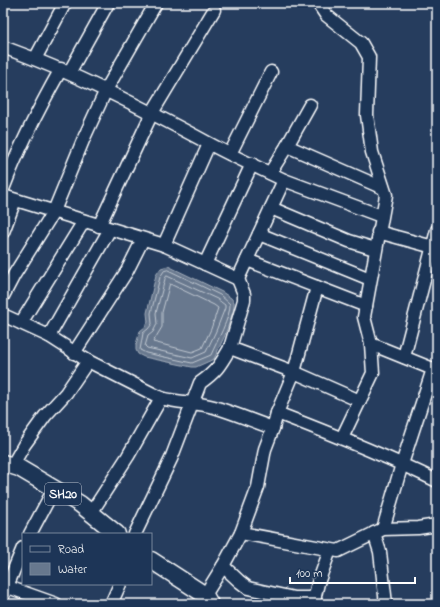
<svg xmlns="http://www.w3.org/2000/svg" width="440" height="607" viewBox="0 0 440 607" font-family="'Indie Flower',sans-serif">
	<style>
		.water { fill: #67788e; stroke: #a4aebb }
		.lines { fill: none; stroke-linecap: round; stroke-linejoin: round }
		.shore { stroke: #c2c9d2; stroke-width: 1 }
		.minor-casing { stroke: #fff; stroke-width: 15 }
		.major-casing { stroke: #fff; stroke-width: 19 }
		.minor { stroke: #1d3557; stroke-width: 12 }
		.major { stroke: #1d3557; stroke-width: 16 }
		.labels { text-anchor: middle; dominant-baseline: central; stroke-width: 4; stroke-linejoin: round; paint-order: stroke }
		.shield { fill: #1d3557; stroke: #bbc2cd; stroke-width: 1 }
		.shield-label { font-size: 13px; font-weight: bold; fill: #fff }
	</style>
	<rect width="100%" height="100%" fill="#263d5e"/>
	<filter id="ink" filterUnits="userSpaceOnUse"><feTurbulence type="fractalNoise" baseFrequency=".025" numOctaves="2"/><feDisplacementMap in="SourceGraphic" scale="8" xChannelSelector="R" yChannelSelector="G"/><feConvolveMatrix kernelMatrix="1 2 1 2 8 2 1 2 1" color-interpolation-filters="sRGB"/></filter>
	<g filter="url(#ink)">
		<!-- water -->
		<path class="water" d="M168,266L222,292L231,298L234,302V309L225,335L214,359L196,367H192L144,357L138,354L136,350V344L140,331L145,327L148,322L147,313L156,275L161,268Z"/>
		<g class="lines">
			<!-- shore -->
			<g class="shore">
				<path d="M168,270L220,295L230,304C231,316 216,343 211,355L192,363L146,353L140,350L143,333L148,329L152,324L151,313L160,277L164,271Z"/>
				<path d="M167,276L217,299L225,305V308L216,331L206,352L192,358L147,348L145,346L148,336L153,332L157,324L156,313L165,279Z"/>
				<path d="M170,284L214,305L218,308L211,329L202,348L192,352L153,342L162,327V313Z"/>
			</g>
			<!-- minor casing -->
			<g class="minor-casing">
				<g id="minor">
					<path d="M318,3L326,15L361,43L369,57L367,115L372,152L386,195L364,317L371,344L433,369L402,464L383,529"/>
					<path d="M3,47C75,73 143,108 210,144C234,157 259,168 284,180L238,279L164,245"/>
					<path d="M35,59L65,3"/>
					<path d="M69,73L108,3"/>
					<path d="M287,146L383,188"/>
					<path d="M230,154L271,72"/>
					<path d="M270,173L287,146L310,105"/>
					<path d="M284,180L381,216"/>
					<path d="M3,189C19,147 39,108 61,69"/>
					<path d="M3,196L164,245L209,144"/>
					<path d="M271,208L349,241L375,249"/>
					<path d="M99,226L152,113L214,10"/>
					<path d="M3,232L15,200"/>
					<path d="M378,232L437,248"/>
					<path d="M259,234L370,279"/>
					<path d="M247,260L366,306"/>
					<path d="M205,264L252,164"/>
					<path d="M3,296L14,275L54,211L84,138L106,90L156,3"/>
					<path d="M3,315L49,336L88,361L161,398C178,403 196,402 214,407C234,413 253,421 273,428L277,413C332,434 385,455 437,481"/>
					<path d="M21,323L84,221"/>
					<path d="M49,336L110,229"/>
					<path d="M230,348L244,300V294L238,279"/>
					<path d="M74,353L127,271L143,239"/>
					<path d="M404,357L437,230"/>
					<path d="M277,413L294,372L360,401"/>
					<path d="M342,438L373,373L371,344"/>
					<path d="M12,466L24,445L45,416L66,393L88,361"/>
					<path d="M91,513L128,456L161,398"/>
					<path d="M241,533L258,487L265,449L273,428"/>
					<path d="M374,533L380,552L386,604"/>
					<path d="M30,534L54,489"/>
					<path d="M135,534L171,459L200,383C217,371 220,365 230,348L294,372L317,287"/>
					<path d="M223,566L239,581L248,588L294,598H315"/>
					<path d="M8,587L56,604"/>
					<path d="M205,595L223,566L241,533L338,551L383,529L418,528L437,525"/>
					<path d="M3,596L23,548"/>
					<path d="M111,604L120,584"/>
					<path d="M313,604L318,583L330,550"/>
				</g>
			</g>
			<!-- major casing -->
			<g class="major-casing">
				<g id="major">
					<path d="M3,463L19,468L80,504L117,534"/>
					<path d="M151,560L205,595L210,604"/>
				</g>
			</g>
			<!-- minor -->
			<use href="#minor" class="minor"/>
			<!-- major -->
			<use href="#major" class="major"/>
		</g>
	</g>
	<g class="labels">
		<!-- shield labels -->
		<rect class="shield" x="45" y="483" width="36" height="22" rx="3"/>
		<g class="shield-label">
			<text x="63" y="494">SH20</text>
		</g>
	</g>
	<!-- margin -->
	<rect width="440" height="607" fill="none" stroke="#1d3557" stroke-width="16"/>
	<rect x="8" y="8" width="424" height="591" fill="none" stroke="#fff" stroke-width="1.5" filter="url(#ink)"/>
	<!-- legend -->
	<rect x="22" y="533" width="130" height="52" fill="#1d3557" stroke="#77869a"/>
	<rect x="30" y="546" width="20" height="6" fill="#1d3557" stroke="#77869a"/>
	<text x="58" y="553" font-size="12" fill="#ffffff">Road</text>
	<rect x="30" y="563" width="20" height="12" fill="#67788e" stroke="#77869a"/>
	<text x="58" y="573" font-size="12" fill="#ffffff">Water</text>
	<!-- scale -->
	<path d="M290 577v6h125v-6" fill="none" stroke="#ffffff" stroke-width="2"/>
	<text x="296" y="577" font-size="12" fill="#ffffff" stroke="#1d3557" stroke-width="3" paint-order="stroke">100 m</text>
</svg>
